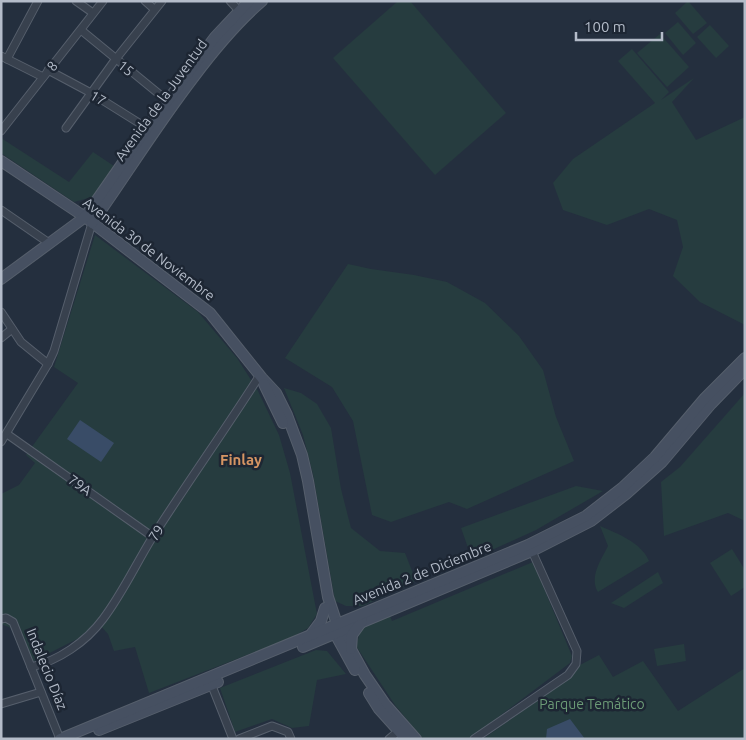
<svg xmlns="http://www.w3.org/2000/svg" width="746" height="740" viewBox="0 0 746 740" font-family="Ubuntu,sans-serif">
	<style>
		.green { fill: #263c3f }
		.water { fill: #394c67 }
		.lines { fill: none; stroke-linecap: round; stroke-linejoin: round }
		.street-casing { stroke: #565f6c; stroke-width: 9 }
		.secondary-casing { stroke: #565f6c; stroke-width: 12 }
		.street { stroke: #38414e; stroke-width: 7 }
		.secondary { stroke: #465061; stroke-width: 10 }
		.labels { text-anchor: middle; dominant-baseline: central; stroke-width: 5; stroke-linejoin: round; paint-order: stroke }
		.street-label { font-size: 14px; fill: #b4bcc9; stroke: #1d2633 }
		.park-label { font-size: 14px; fill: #6b9a76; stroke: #1d2633 }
		.neighbourhood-label { font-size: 15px; font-weight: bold; fill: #d59563; stroke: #1d2633 }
	</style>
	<rect width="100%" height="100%" fill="#242f3e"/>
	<!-- green -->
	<g class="green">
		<path d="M398,1H410L506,113L435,175L333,58Z"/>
		<path d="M688,1L707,23L693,34L675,13Z"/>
		<path d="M678,22L696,43L683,55L665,33Z"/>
		<path d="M710,25L729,46L716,58L697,37Z"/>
		<path d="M660,34L689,67L667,87L637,53Z"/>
		<path d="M632,49L669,92L661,100L694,78L672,102L696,140L745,117V325L700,302L673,276L683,247L677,220L649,209L607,225L563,210L553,183L573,159L655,103L618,61Z"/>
		<path d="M1,138L69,182L93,152L114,166L93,197L74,202L1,153Z"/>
		<path d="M95,235L198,312L237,358L258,391L279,435L290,473L317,614L308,628L293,637L149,693L135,647L114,651L108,634L97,622L79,638L26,665L11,628L1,624V494L19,485L35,463L26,455L78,383L54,367Z"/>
		<path d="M348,264L371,269L414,275L447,282L485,303L519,336L543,370L556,417L574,461L467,509L449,502L391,522L372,515L353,421L332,387L285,358Z"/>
		<path d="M284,388L301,393L317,404L331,428L341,489L351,528L380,551L405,553L416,581L363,606H346L335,601L313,474L303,435Z"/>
		<path d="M745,393V521L728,513L664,536L661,482L680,467Z"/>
		<path d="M576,486L603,491L536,530L472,559L461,528Z"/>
		<path d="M600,526C618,534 641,542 649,561L598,592C589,577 601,560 608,546Z"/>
		<path d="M732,549L745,570V587L731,596L710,563Z"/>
		<path d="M533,562L572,656L570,663L469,739H423L395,705L356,646L361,629L390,616L392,621Z"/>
		<path d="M658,572L663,583L624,608L611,603Z"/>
		<path d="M684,644L686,661L657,666L654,649Z"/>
		<path d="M316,650L327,651L346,674L317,680L309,726L292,728L272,719L235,732L220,688Z"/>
		<path d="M599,655L613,677L643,661L678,711L745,668V739H483L569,678L580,665Z"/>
	</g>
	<!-- water -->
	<g class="water">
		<path d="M80,420L114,443L101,462L67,439Z"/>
		<path d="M570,719L585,739H546L547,729Z"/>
	</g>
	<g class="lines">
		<!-- street casing -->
		<g class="street-casing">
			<g id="street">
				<path d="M76,1L93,13"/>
				<path d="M145,1L154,9"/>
				<path d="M230,1L242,14"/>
				<path d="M81,30L170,103"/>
				<path d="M1,56L43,77"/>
				<path d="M7,59L38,1"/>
				<path d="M48,70L91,93L147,128"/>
				<path d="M66,128L115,60L162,1"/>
				<path d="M1,131L103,1"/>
				<path d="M1,210L49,243"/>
				<path d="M1,312L21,342L48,364"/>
				<path d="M1,338L12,329"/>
				<path d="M7,434L153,537"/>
				<path d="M1,442L48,364L54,351L92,223"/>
				<path d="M1,619L6,618L13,622L60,739"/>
				<path d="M31,667C58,661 86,642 103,619C122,594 136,564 152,538C187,483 225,430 260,375"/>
				<path d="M210,681L233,739"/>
				<path d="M1,704L41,692"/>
				<path d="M239,739L272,726L288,732L291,739"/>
				<path d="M389,739L401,729"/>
				<path d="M474,739L568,675L576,664L577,651L531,549"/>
			</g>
		</g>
		<!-- secondary casing -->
		<g class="secondary-casing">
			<g id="secondary">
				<path d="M1,161L85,217L210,313L262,378L276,393L287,415L302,455L308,481L328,597L337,624L365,675L385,704L416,739"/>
				<path d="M92,223C126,175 157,125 193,78C214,50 235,24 262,1"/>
				<path d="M1,279L85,217L147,128L215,37L249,1"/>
				<path d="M264,384L283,423"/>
				<path d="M332,628L355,670"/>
				<path d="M312,633L321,621L325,608"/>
				<path d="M303,647L532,551L591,521L626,494L662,462L711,404L745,369"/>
				<path d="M351,649L352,635L362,621"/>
				<path d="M369,693L379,709L406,739"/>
				<path d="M99,730L218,682"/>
				<path d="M60,739L528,545L586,516L622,488L655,457L705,398L745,358"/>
			</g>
		</g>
		<!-- street -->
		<use href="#street" class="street"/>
		<!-- secondary -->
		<use href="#secondary" class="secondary"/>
	</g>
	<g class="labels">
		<!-- street labels -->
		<g class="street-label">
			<text transform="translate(52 66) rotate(-51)">8</text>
			<text transform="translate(126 68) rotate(39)">15</text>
			<text transform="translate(98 98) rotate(31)">17</text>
			<text transform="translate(161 100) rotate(-54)">Avenida de la Juventud</text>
			<text transform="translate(149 249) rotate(37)">Avenida 30 de Noviembre</text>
			<text transform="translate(80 485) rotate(35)">79A</text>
			<text transform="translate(156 533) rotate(-57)">79</text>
			<text transform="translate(422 573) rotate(-22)">Avenida 2 de Diciembre</text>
			<text transform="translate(47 669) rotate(68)">Indalecio Díaz</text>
		</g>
		<!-- park labels -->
		<g class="park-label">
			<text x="592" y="704">Parque Temático</text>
		</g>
		<!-- neighbourhood labels -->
		<g class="neighbourhood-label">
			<text x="241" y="459">Finlay</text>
		</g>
	</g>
	<!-- border -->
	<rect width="746" height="740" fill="none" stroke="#b4bcc9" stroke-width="5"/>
	<!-- scale -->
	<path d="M576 32v8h86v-8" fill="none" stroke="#b4bcc9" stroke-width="2.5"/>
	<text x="584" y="32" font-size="15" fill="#b4bcc9" stroke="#1d2633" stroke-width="4" paint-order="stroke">100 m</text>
</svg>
